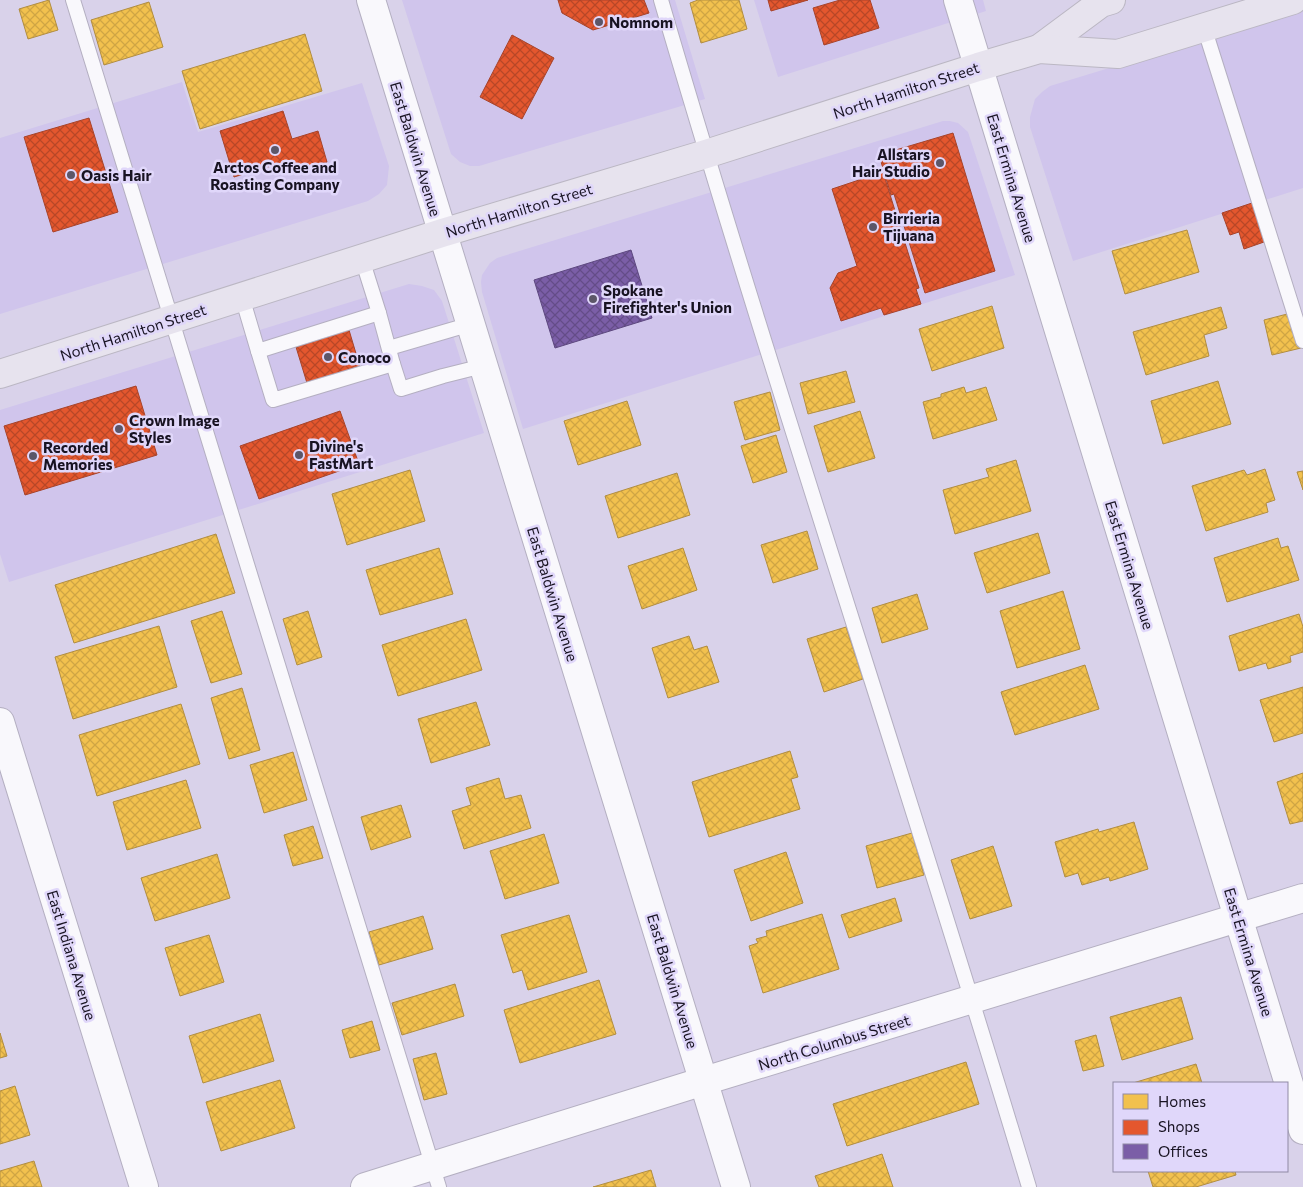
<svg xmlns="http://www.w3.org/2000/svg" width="1303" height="1187" viewBox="0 0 1303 1187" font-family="Commissioner,sans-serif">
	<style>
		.built { fill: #d0c5ec }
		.homes { fill: url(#homes-cross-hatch); stroke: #b18d41 }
		.shops { fill: url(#shops-cross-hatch); stroke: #a7432a }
		.offices { fill: url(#offices-cross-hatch); stroke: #5d487f }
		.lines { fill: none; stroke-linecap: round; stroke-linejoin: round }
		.service-casing { stroke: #b4afc1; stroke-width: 16 }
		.minor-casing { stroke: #b4afc1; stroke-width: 30 }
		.tertiary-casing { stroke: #b4afc1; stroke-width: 30 }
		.primary-casing { stroke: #bbb7c3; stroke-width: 30 }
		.service { stroke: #f9f8fc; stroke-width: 14 }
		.minor { stroke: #f9f8fc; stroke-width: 28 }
		.tertiary { stroke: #f9f8fc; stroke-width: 28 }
		.primary { stroke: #e7e3ee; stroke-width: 28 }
		.poi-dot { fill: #5c5668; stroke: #e0d7fa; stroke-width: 2 }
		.labels { text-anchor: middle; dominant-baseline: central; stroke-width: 5; stroke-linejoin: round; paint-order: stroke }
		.poi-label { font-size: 15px; font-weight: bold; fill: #181322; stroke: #e0d7fa; text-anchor: start }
		.street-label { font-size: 15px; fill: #181322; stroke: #e0d7fa }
	</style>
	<defs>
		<pattern id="homes-cross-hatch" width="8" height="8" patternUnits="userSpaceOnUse" patternTransform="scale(1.25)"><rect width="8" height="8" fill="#f2c14e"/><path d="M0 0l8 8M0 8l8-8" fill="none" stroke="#cfa544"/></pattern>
		<pattern id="shops-cross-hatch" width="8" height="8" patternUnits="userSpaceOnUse" patternTransform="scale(1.25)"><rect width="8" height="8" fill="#e4572e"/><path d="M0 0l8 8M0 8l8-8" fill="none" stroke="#b84727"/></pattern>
		<pattern id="offices-cross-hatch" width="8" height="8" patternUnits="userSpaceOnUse" patternTransform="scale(1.25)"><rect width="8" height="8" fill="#7b5ea7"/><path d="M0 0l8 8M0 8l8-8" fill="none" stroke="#644c88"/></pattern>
	</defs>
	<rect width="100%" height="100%" fill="#d9d2ea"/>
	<!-- built -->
	<g class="built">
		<path d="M402,0H675L705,99L479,166H470L460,162L451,154Z"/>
		<path d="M754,0H983L986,11L778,77Z"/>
		<path d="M1303,9V188L1073,261L1030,127V117L1035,99L1042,92L1050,86Z"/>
		<path d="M182,82L198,132L362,83L389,166L387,185L379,194L368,201L0,314V138Z"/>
		<path d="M943,121H950L958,123L968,132L1015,275L523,429L482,292L481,282L482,275L490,263L497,258Z"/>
		<path d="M409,284L422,286L434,290L442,301L484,433L9,582L0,554V410Z"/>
	</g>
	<!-- homes -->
	<g class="homes">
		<path d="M49,0L58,30L28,39L19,9Z"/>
		<path d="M698,0H739L747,29L701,43L690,3Z"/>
		<path d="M149,2L163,47L104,65L91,20Z"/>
		<path d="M305,34L322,91L200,129L182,71Z"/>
		<path d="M1187,230L1199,272L1125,294L1112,251Z"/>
		<path d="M992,306L1004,348L932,371L919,329Z"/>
		<path d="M1221,307L1227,328L1204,335L1209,356L1146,375L1133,332Z"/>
		<path d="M1291,313L1301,348L1272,355L1264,320Z"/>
		<path d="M846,371L855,402L808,414L800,383Z"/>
		<path d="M1218,381L1231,424L1163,444L1151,401Z"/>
		<path d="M964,387L966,393L986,387L997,420L933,439L923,402L941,397V394Z"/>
		<path d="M770,392L780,430L745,440L734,402Z"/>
		<path d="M627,401L641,445L578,465L564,421Z"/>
		<path d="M860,411L875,458L828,472L814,426Z"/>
		<path d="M776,435L787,472L753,483L741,446Z"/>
		<path d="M1016,460L1031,511L955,534L943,490L989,477L986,469Z"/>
		<path d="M1265,469L1275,500L1266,503L1268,512L1206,531L1192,486L1244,470L1247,475Z"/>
		<path d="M410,470L425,521L347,545L332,494Z"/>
		<path d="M1303,471V490L1297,472Z"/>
		<path d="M677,473L690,515L618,538L605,496Z"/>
		<path d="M807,531L818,569L773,583L761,545Z"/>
		<path d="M1038,533L1050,573L987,593L974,553Z"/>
		<path d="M216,534L235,593L74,643L55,585Z"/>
		<path d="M1278,538L1281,548L1288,546L1299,580L1227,602L1214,558Z"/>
		<path d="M439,548L453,594L380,615L366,570Z"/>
		<path d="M683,548L697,590L642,609L628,566Z"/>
		<path d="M1063,591L1080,649L1017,668L1000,611Z"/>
		<path d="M917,594L928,629L882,643L872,608Z"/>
		<path d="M222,611L242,674L211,683L191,621Z"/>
		<path d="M308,611L322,657L297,665L283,619Z"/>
		<path d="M1299,614L1303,627V652L1290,656L1291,662L1268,669L1266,663L1239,671L1229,636Z"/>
		<path d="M466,619L482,670L398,696L382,645Z"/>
		<path d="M159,626L177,687L73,719L55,657Z"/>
		<path d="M846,627L863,679L824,692L807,639Z"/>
		<path d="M689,636L694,650L707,646L719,682L668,698L652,648Z"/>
		<path d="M1085,665L1099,709L1015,735L1001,692Z"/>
		<path d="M1303,687V733L1274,742L1260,700Z"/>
		<path d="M242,688L260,750L229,759L211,698Z"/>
		<path d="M476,702L490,745L431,763L418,719Z"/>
		<path d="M181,704L200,764L97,796L79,735Z"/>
		<path d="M790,751L798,777L791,779L800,809L709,837L692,782Z"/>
		<path d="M293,752L307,800L264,813L250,765Z"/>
		<path d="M1303,773V821L1290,824L1277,782Z"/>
		<path d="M499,778L505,799L521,795L531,828L464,849L452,811L471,805L466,788Z"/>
		<path d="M186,780L201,828L127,850L113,802Z"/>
		<path d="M401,805L411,837L371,850L361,817Z"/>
		<path d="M1134,822L1148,869L1110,881L1109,877L1082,885L1078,873L1065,877L1055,842L1098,829L1099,832Z"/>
		<path d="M313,826L323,858L293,866L284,835Z"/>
		<path d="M912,833L924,875L877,888L866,846Z"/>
		<path d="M544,834L559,883L505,899L490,851Z"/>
		<path d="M993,846L1012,906L970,919L951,860Z"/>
		<path d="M786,852L803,903L751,921L734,870Z"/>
		<path d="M217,854L230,898L155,921L141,878Z"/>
		<path d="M895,898L902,921L849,938L841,915Z"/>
		<path d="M822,914L839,969L763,993L749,946L758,943L756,939L767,936L766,931Z"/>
		<path d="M569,915L587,972L528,990L522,970L513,973L501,935Z"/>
		<path d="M423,916L433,949L379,965L369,932Z"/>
		<path d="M209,935L224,982L180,996L165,948Z"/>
		<path d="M599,980L616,1034L520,1063L504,1010Z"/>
		<path d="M455,984L464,1016L402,1035L392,1003Z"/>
		<path d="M1181,997L1193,1039L1122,1060L1110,1017Z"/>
		<path d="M260,1014L274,1061L203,1083L189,1036Z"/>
		<path d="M372,1021L380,1050L350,1058L342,1030Z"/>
		<path d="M0,1033L7,1056L0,1058Z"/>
		<path d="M1096,1035L1104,1066L1083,1071L1075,1041Z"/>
		<path d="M436,1053L447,1094L424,1100L413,1059Z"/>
		<path d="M966,1062L979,1104L847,1146L833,1104Z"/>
		<path d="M1196,1064L1202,1083H1133Z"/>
		<path d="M280,1080L295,1128L221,1151L206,1102Z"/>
		<path d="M15,1086L30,1135L0,1144V1091Z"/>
		<path d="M882,1154L893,1187H819L815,1176Z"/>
		<path d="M34,1161L42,1187H0V1171Z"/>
		<path d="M651,1170L656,1187H593Z"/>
		<path d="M1148,1171H1235L1236,1175L1196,1187H1153Z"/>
	</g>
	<!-- shops -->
	<g class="shops">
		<path d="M558,0H644L649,13L593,30L562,13Z"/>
		<path d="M768,0H808L771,11Z"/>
		<path d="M840,0H870L879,28L824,45L813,8Z"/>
		<path d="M512,35L554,58L522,119L480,97Z"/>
		<path d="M283,111L292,139L318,131L327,162L288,173L284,162L234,177L220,131Z"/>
		<path d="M89,118L118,212L53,232L24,137Z"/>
		<path d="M953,133L995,271L925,293L894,194L891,195L879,155Z"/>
		<path d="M883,172L919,288L916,289L921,304L884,315L881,308L841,321L830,288L838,273L857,266L832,189Z"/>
		<path d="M1252,203L1264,242L1244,249L1239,232L1230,235L1222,213Z"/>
		<path d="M349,330L360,367L307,383L296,347Z"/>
		<path d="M136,386L157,455L25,495L4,426Z"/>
		<path d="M340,411L359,464L259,499L240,446Z"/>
	</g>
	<!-- offices -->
	<path class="offices" d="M631,250L652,318L555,348L534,280Z"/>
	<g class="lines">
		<!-- service casing -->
		<g class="service-casing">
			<g id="service">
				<path d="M73,0L439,1187"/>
				<path d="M661,0C777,397 910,790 1029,1187"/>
				<path d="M1204,27L1303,341"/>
				<path d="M242,297L258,351L379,313L362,259"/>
				<path d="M389,348L471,324"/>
				<path d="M258,351L273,400L393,364L379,313"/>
				<path d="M393,364L401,389L443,376L483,366"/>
			</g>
		</g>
		<!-- minor casing -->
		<g class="minor-casing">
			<g id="minor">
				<path d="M371,0L736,1187"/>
				<path d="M958,0L1303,1130"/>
				<path d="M365,1187L704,1081L1303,898"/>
			</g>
		</g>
		<!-- tertiary casing -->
		<g class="tertiary-casing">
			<path id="tertiary" d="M0,722L144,1187"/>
		</g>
		<!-- primary casing -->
		<g class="primary-casing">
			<g id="primary">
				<path d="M1039,49L1101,3L1111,0"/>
				<path d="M0,374L442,233L706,154L978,67L1039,49L1118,54L1293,0"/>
			</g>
		</g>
		<!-- service -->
		<use href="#service" class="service"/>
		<!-- minor -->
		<use href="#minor" class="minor"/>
		<!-- tertiary -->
		<use href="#tertiary" class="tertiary"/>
		<!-- primary -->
		<use href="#primary" class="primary"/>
	</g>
	<!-- markers -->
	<g class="poi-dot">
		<circle cx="599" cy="22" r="5"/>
		<circle cx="275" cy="150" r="5"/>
		<circle cx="940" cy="163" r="5"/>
		<circle cx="71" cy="175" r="5"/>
		<circle cx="873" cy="227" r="5"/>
		<circle cx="593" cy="299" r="5"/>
		<circle cx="328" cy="357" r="5"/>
		<circle cx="119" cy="429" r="5"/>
		<circle cx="299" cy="455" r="5"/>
		<circle cx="33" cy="456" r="5"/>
	</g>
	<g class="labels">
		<!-- poi labels -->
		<g class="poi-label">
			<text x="609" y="22">Nomnom</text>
			<text x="930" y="154" text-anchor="end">Allstars<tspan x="930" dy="17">Hair Studio</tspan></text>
			<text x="275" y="167" text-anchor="middle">Arctos Coffee and<tspan x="275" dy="17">Roasting Company</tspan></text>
			<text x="81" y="175">Oasis Hair</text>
			<text x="883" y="218">Birrieria<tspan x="883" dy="17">Tijuana</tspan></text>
			<text x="603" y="290">Spokane<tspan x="603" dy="17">Firefighter's Union</tspan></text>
			<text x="338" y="357">Conoco</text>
			<text x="129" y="420">Crown Image<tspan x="129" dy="17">Styles</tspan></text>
			<text x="309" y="446">Divine's<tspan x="309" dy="17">FastMart</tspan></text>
			<text x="43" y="447">Recorded<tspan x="43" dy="17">Memories</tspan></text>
		</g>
		<!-- street labels -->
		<g class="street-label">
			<text transform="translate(906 90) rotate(-18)">North Hamilton Street</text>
			<text transform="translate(416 149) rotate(73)">East Baldwin Avenue</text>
			<text transform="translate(1012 178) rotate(73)">East Ermina Avenue</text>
			<text transform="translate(519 210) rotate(-17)">North Hamilton Street</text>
			<text transform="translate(133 332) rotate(-18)">North Hamilton Street</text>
			<text transform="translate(1130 565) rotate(73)">East Ermina Avenue</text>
			<text transform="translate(553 594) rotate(73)">East Baldwin Avenue</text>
			<text transform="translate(1249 952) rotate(73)">East Ermina Avenue</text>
			<text transform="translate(72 955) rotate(73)">East Indiana Avenue</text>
			<text transform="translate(673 981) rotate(73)">East Baldwin Avenue</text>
			<text transform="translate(834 1042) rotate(-17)">North Columbus Street</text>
		</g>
	</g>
	<!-- legend -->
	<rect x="1113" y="1082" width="175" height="90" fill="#e0d7fa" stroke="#9089a4"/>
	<rect x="1123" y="1094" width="25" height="15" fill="#f2c14e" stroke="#9089a4"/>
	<text x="1158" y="1107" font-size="15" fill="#181322">Homes</text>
	<rect x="1123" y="1120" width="25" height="15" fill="#e4572e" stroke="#9089a4"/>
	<text x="1158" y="1132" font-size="15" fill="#181322">Shops</text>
	<rect x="1123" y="1144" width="25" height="15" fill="#7b5ea7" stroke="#9089a4"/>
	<text x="1158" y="1157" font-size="15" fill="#181322">Offices</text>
</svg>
